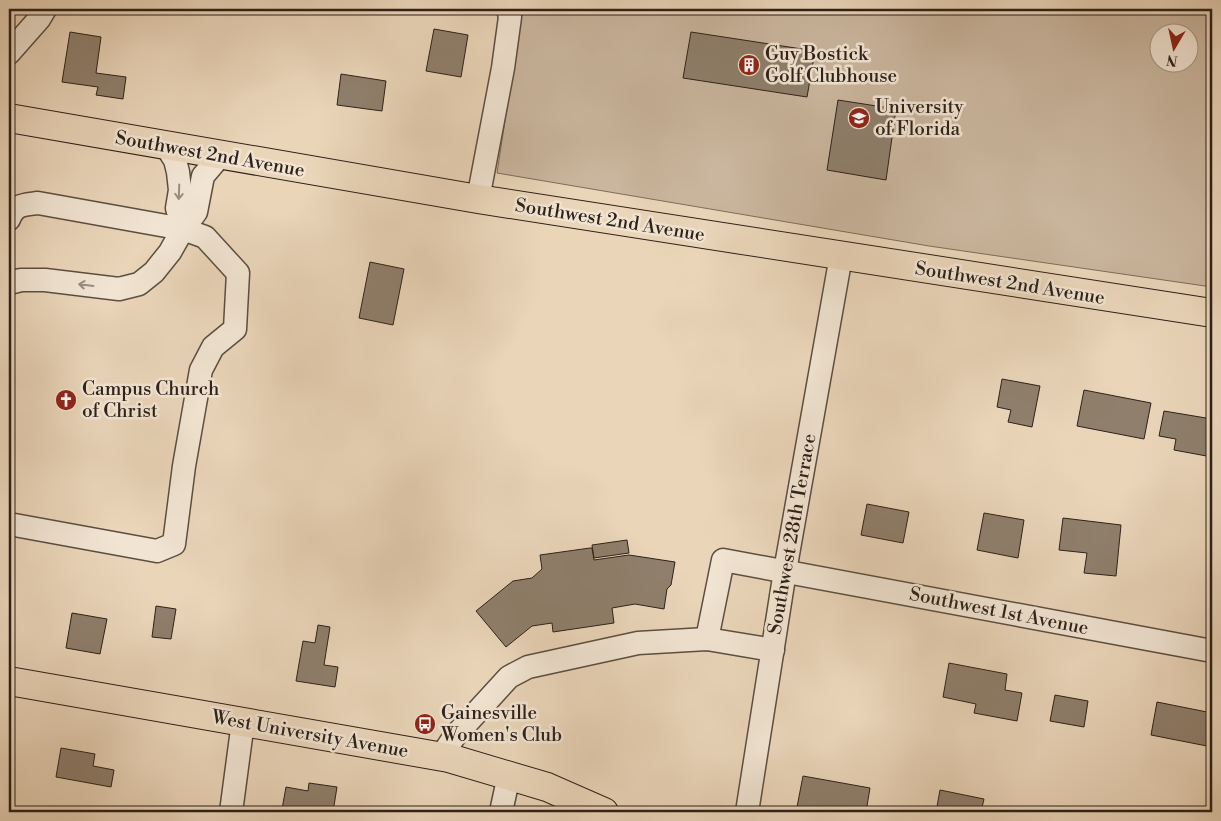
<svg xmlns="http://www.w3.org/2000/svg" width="1221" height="821" viewBox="0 0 1221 821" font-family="'Libre Bodoni',serif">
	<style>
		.green { fill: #cab69e; stroke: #7c6c5c; fill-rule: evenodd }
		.building { fill: #8f7f6c; stroke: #2d2119 }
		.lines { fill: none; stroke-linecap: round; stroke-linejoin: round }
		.minor-casing { stroke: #5c4e41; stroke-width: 25 }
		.major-casing { stroke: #2d2119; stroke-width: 30 }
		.minor { stroke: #f1e4d2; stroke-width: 22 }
		.major { stroke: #ead5b9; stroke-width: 28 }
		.oneway { stroke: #998c7f }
		.labels { text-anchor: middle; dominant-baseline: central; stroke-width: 5; stroke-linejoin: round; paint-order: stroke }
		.poi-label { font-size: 19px; fill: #2d2119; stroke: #f1e4d2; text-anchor: start }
		.street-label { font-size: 19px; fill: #2d2119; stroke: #f1e4d2 }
	</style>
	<rect width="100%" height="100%" fill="#ead5b9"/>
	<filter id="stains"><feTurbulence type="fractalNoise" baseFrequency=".004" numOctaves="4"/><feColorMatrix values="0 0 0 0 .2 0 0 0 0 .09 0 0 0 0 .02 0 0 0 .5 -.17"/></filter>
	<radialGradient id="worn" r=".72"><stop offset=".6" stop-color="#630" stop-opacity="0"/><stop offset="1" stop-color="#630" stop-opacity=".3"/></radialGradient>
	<!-- green -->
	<path class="green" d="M522,9H1212V287L929,246L497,173ZM1158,32H1188V62H1158Z"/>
	<!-- building -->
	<g class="building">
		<path d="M434,29L468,35L461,77L426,71Z"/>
		<path d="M70,32L101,37L96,73L126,77L123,99L96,95L98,87L62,82Z"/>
		<path d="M691,32L815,51L807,97L683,78Z"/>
		<path d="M341,74L386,81L382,111L337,105Z"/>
		<path d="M838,100L896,109L886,180L827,170Z"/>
		<path d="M370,262L404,269L393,325L359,318Z"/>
		<path d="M1002,379L1040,386L1032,427L1008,422L1011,410L997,407Z"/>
		<path d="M1084,390L1151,403L1144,439L1077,426Z"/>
		<path d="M1164,411L1212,419V457L1174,450L1176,439L1159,436Z"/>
		<path d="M867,504L909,512L903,543L861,535Z"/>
		<path d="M984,513L1024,520L1018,558L977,550Z"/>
		<path d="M1063,518L1121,525L1116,576L1084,573L1087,553L1059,550Z"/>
		<path d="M627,540L629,553L594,558L592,545Z"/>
		<path d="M590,548H592L594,560L629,555L675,562L671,585L667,589L664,609L635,604L612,608L614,623L553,632L552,623L532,626L506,647L476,611L513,581L532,578L542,569L540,555Z"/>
		<path d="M156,606L176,609L171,639L152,637Z"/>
		<path d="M72,613L107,619L100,654L66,648Z"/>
		<path d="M318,625L330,627L324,665L338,667L335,687L296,681L303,641L315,643Z"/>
		<path d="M949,663L1007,674L1005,690L1022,693L1017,721L974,713L976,704L943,697Z"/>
		<path d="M1055,695L1088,701L1084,727L1050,721Z"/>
		<path d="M1157,702L1212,713V747L1151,735Z"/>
		<path d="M61,748L95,754L93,766L114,770L111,787L56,777Z"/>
		<path d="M803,776L870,788L866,812H803L804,808L797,807Z"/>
		<path d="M309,783L337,787L333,812H303L282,809L286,787L308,791Z"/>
		<path d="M940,790L984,799L981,812H936Z"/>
	</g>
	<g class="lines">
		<!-- minor casing -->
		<g class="minor-casing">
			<g id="minor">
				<path d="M9,53L39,19L45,9"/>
				<path d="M478,199L503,68L510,17L508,9"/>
				<path d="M9,219C15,204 23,205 38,203L183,229L205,237L238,273L235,329L213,347L201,370L184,466L174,544L157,551L9,524"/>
				<path d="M183,229L196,212L203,176L220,156"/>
				<path d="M9,283L21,280H45L119,289L139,284L154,272L170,252L183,229L177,208L180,190L178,172L175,160L166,146"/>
				<path d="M707,639L723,560L1212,651"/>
				<path d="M441,757L454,737L509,677L528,667L638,643L707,639L773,650"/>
				<path d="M231,812L243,722"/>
				<path d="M501,812L509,775"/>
				<path d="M747,812L785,571L841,256"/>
			</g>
		</g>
		<!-- major casing -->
		<g class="major-casing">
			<g id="major">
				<path d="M9,118L478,199L1212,313"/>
				<path d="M9,681L449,758L547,787L604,812"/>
			</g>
		</g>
		<!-- minor -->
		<use href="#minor" class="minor"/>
		<!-- major -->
		<use href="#major" class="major"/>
	</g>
	<!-- one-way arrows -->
	<defs><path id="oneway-shaft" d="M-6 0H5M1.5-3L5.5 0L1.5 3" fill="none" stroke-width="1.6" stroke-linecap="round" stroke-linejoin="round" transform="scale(1.25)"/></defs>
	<g class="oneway">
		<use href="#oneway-shaft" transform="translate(179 192) rotate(92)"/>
		<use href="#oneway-shaft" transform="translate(86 285) rotate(-173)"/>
	</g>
	<!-- icons -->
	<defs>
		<g id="building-disc" transform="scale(1.125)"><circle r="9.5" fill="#8f2418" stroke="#f1e4d2"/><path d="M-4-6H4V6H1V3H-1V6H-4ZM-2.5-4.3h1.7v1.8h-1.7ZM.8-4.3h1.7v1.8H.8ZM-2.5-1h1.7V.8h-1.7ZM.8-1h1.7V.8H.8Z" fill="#fff"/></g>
		<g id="university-disc" transform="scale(1.125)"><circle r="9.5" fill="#8f2418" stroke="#f1e4d2"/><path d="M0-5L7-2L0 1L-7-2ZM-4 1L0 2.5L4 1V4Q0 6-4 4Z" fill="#fff"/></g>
		<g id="church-disc" transform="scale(1.125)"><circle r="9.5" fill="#8f2418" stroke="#f1e4d2"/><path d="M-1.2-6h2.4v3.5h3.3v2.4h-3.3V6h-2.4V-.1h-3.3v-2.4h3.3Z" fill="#fff"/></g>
		<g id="bus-disc" transform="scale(1.125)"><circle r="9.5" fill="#8f2418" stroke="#f1e4d2"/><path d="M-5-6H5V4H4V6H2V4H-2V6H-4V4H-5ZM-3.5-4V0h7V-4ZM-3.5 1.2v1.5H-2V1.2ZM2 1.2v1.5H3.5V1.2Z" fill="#fff"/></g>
	</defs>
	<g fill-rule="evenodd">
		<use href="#building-disc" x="749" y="65"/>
		<use href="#university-disc" x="859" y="118"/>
		<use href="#church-disc" x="66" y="400"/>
		<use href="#bus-disc" x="425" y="724"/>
	</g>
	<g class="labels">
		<!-- poi labels -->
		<g class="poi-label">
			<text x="765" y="54">Guy Bostick<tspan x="765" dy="22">Golf Clubhouse</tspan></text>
			<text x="875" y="107">University<tspan x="875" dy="22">of Florida</tspan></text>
			<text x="82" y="389">Campus Church<tspan x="82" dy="22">of Christ</tspan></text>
			<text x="441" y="713">Gainesville<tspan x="441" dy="22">Women's Club</tspan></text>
		</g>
		<!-- street labels -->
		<g class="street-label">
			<text transform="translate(210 154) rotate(10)">Southwest 2nd Avenue</text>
			<text transform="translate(610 220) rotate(9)">Southwest 2nd Avenue</text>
			<text transform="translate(1010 283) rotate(9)">Southwest 2nd Avenue</text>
			<text transform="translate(792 534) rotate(-80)">Southwest 28th Terrace</text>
			<text transform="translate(999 611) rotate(11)">Southwest 1st Avenue</text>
			<text transform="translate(310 734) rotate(10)">West University Avenue</text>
		</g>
	</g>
	<!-- margin -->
	<rect width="1221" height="821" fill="none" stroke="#ead5b9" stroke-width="30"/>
	<rect x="10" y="10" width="1201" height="801" fill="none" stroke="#2d2119" stroke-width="2.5"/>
	<rect x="15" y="15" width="1191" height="791" fill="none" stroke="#2d2119"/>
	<!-- north arrow -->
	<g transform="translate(1174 48) rotate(189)"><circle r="24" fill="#f1e4d2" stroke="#a39688"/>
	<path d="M0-4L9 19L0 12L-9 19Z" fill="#8f2418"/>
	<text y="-8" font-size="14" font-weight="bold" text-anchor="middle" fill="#2d2119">N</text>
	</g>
	<rect width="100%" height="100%" filter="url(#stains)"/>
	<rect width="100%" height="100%" fill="url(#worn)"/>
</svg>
